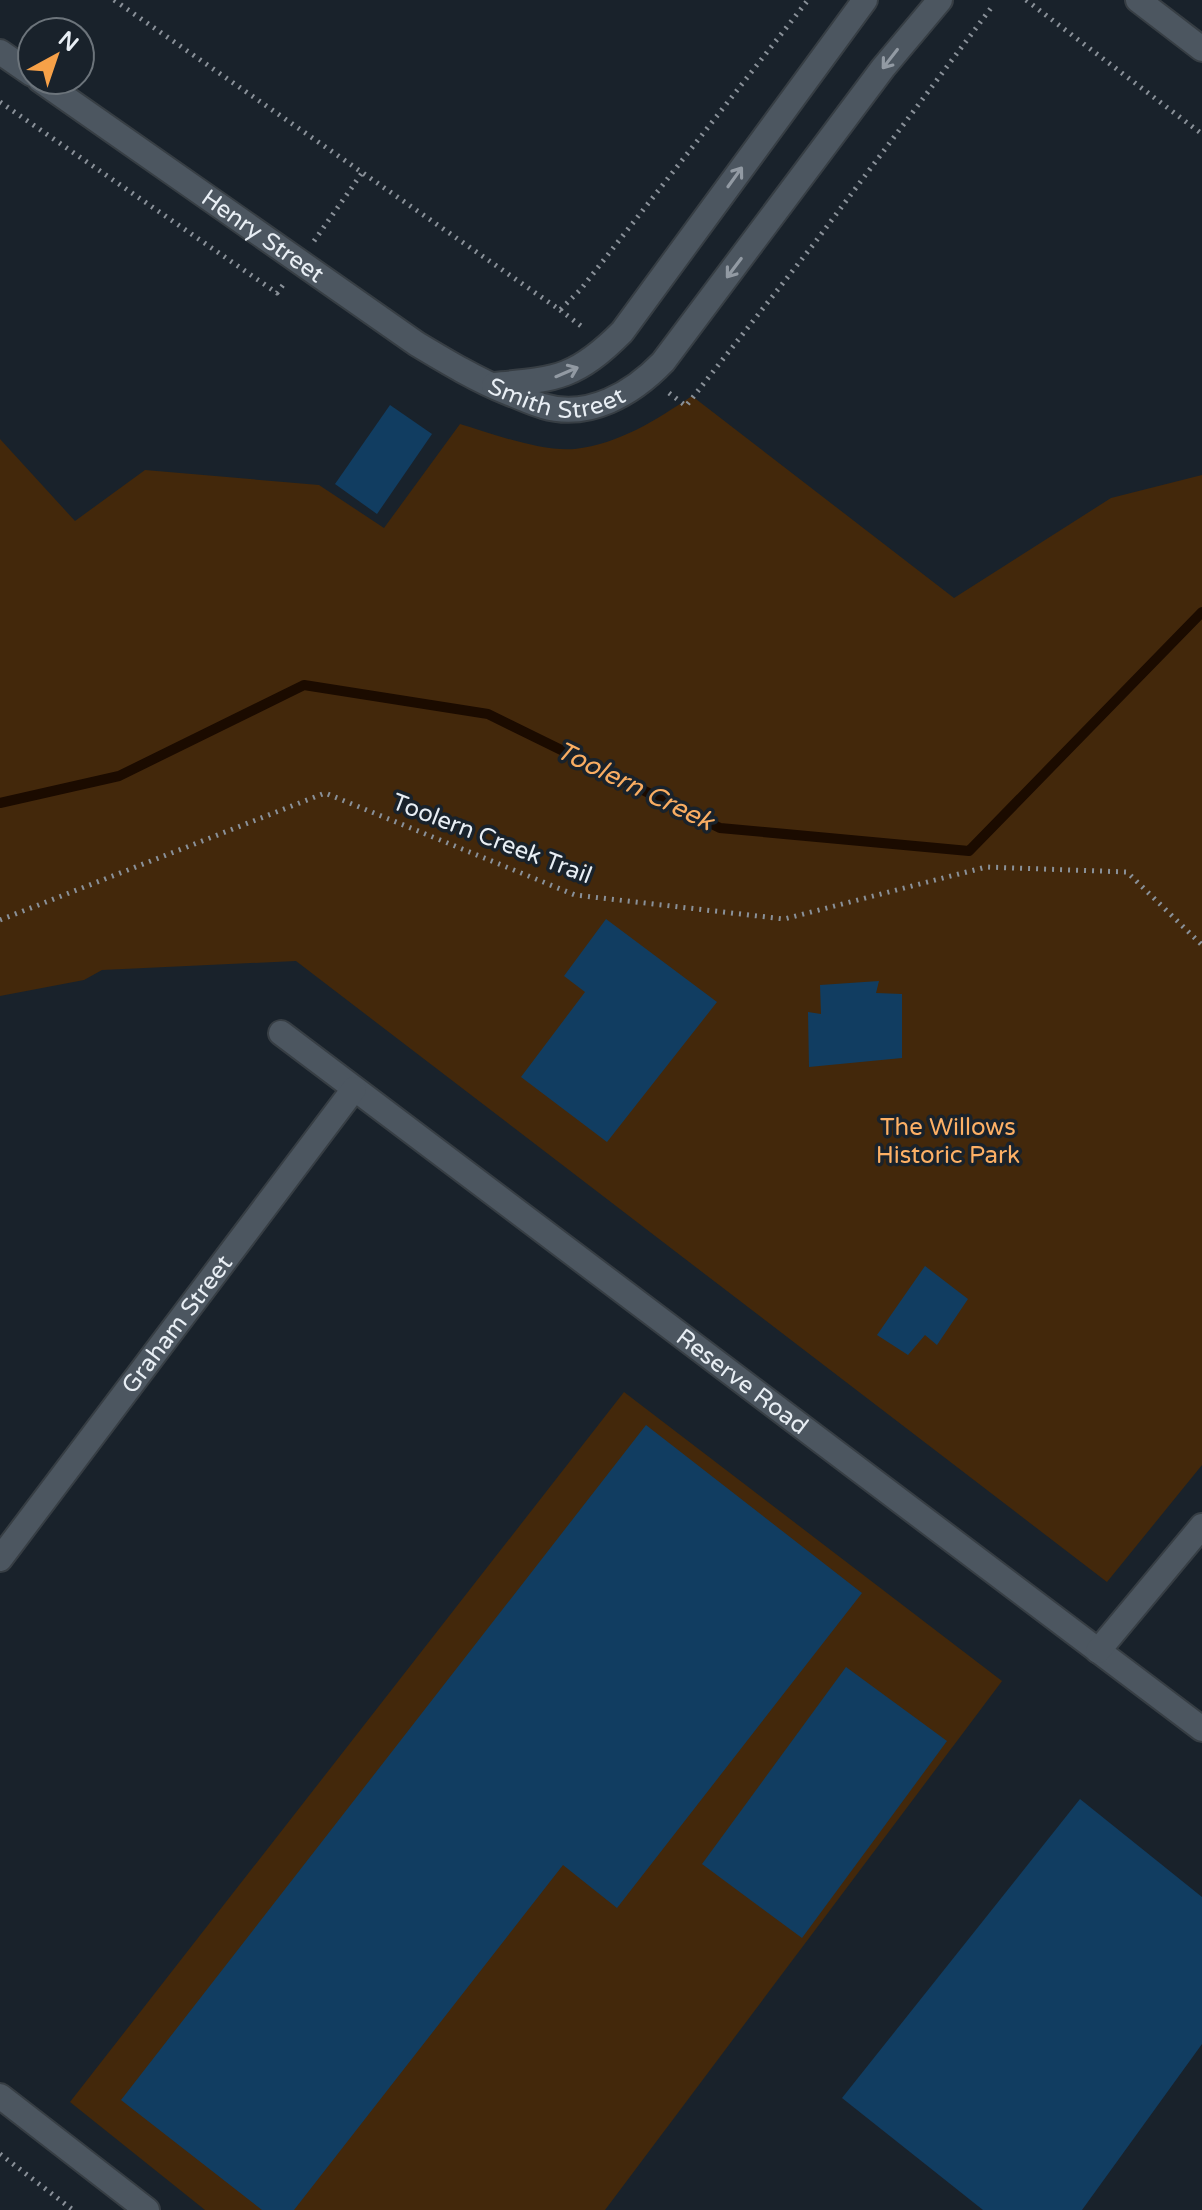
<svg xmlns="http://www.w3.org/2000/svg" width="1202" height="2210" viewBox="0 0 1202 2210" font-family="'Varela Round',sans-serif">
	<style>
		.green { fill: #43280b }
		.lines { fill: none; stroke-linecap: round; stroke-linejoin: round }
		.stream { stroke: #1b0b00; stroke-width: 10 }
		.building { fill: #113d61 }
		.minor-casing { stroke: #373e44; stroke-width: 28 }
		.path { stroke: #8a9199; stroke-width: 5; stroke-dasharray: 2 6; stroke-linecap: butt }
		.minor { stroke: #4c5660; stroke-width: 24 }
		.oneway { stroke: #929aa3 }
		.labels { text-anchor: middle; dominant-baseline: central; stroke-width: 7; stroke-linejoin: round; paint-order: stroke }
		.street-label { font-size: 24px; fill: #e8eef4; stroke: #19222b }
		.park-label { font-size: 24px; fill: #fdb065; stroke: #19222b }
		.water-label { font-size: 26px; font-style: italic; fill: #f9ad62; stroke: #19222b }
	</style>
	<rect width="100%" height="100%" fill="#19222b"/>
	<!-- green -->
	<g class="green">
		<path d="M692,396L954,598L1111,498L1202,475V1465L1107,1582L296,961L102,970L84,980L0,996V439L75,521L145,470L319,485L384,528L460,424C493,434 541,452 575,449C619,444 656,420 692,396Z"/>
		<path d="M624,1392L1002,1681L605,2210H205L70,2102Z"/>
	</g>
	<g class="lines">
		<!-- stream -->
		<path class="stream" d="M0,803L119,776L304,685L488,714L720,828L969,851L1202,612"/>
	</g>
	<!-- building -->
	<g class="building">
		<path d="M390,405L432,434L377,514L335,484Z"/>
		<path d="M606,919L717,1002L607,1142L521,1077L585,992L564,976Z"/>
		<path d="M879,981L876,993L902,994V1058L809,1067L808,1012L821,1014L820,985Z"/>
		<path d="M925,1266L968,1299L937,1345L925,1335L908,1355L877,1335Z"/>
		<path d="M646,1425L862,1593L617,1908L563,1865L294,2210H262L121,2100Z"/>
		<path d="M846,1667L947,1741L802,1938L702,1864Z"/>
		<path d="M1080,1799L1202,1897V2044L1082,2210H983L842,2098Z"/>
	</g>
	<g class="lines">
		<!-- minor casing -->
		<g class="minor-casing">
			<g id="minor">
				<path d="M1138,0L1202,49"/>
				<path d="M0,52L32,74"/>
				<path id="s1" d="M40,80L417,344C447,362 477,380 509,393C520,397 532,403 543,406C589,420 633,393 663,362L883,68L940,0"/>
				<path d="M494,385C556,379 575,379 622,332L865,0"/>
				<path id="s2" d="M281,1033L1202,1729"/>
				<path id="s3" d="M0,1559L354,1089"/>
				<path d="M1098,1651L1202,1526"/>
				<path d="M0,2096L147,2210"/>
			</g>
		</g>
		<!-- path -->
		<g class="path">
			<path d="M114,0L560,310L581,289L808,0"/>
			<path d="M1026,0L1202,134"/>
			<path d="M0,102L277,293L283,285"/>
			<path d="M314,241L362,173"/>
			<path d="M560,310L585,329"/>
			<path d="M669,393L686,406L813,245L994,4"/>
			<path d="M0,920L325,793L575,895L784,919L986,867L1127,872L1202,945"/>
			<path d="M0,2154L73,2210"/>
		</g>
		<!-- minor -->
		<use href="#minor" class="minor"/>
	</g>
	<!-- one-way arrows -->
	<defs><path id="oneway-shaft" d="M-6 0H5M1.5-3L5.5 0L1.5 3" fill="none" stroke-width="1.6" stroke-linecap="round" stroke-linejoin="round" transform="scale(2)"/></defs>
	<g class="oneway">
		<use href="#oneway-shaft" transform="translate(890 59) rotate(128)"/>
		<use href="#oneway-shaft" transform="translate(735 177) rotate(-54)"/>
		<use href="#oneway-shaft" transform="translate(734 268) rotate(127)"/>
		<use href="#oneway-shaft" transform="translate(567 372) rotate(-23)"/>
	</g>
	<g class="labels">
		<!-- street labels -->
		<g class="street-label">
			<text stroke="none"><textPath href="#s1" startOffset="272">Henry Street</textPath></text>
			<text stroke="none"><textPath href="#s1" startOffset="614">Smith Street</textPath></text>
			<text transform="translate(492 839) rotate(21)">Toolern Creek Trail</text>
			<text stroke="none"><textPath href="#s3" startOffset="294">Graham Street</textPath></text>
			<text stroke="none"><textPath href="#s2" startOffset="578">Reserve Road</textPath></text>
		</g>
		<!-- park labels -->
		<g class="park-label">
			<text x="948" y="1127">The Willows<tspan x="948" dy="28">Historic Park</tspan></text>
		</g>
		<!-- water labels -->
		<g class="water-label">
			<text transform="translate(635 786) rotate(26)">Toolern Creek</text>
		</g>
	</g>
	<!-- north arrow -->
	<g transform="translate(56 56) rotate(40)"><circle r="38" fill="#19222b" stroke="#6c747b" stroke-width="2"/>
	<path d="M0-6L14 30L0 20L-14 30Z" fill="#f7a148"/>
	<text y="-12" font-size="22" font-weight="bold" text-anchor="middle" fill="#e8eef4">N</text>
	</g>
</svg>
